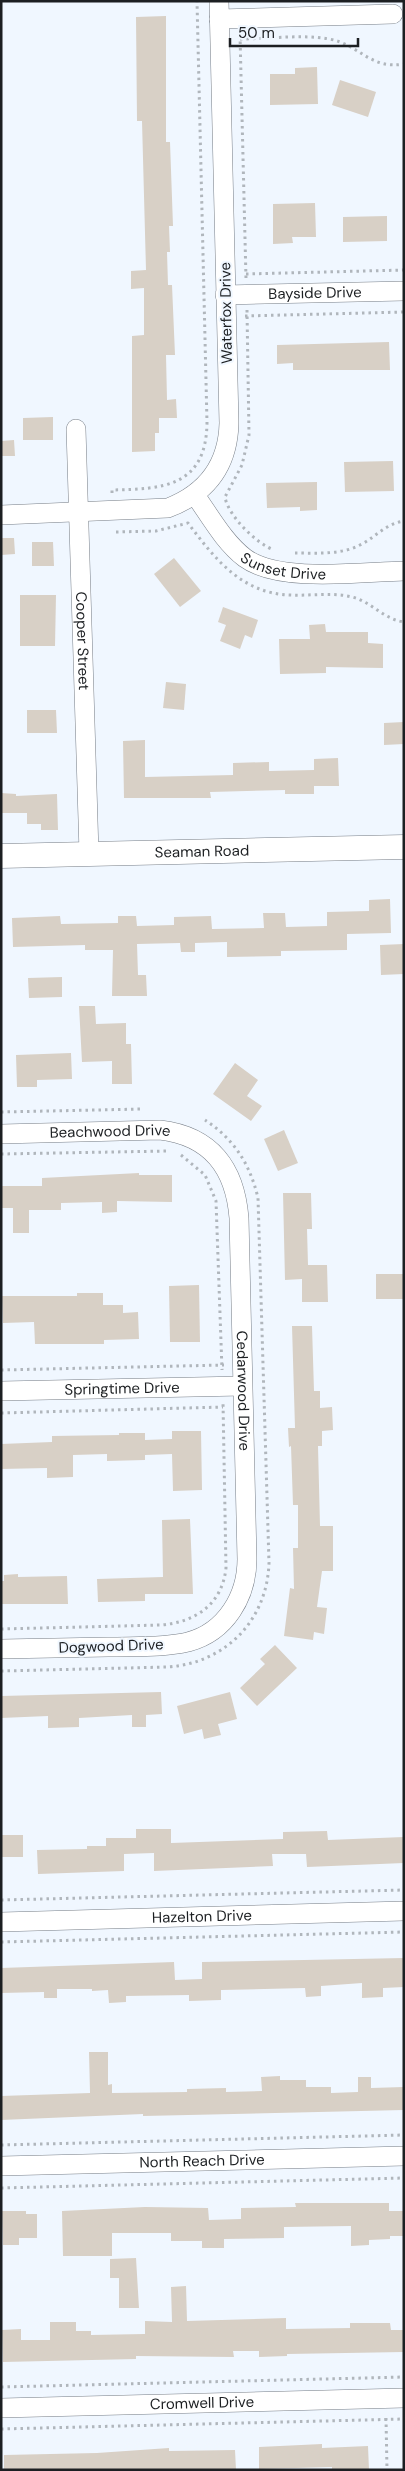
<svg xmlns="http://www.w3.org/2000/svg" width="405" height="2471" viewBox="0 0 405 2471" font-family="'DM Sans',sans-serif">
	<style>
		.building { fill: #d8d0c6 }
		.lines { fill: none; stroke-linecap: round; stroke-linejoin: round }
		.minor-casing { stroke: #777e87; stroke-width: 20 }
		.tertiary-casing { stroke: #777e87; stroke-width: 25 }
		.path { stroke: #b0b6bc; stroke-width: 3; stroke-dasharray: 2.5 4; stroke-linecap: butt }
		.minor { stroke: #fff; stroke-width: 19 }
		.tertiary { stroke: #fff; stroke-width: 24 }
		.labels { text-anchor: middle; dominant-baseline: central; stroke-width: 4; stroke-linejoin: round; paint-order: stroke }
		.street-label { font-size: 15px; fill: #1c1f22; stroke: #f0f7ff }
	</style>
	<rect width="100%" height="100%" fill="#f0f7ff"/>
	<!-- building -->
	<g class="building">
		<path d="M166,16V142H170L173,226H169L170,252H167L168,285H172L175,355H166L167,400L176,399L177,418H159V433H155V451L132,452V336L144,335V288L131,289V271L146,270L142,121H137L136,17Z"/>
		<path d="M317,67L318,104L270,105V74H295V68Z"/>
		<path d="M340,80L376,92L368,117L332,105Z"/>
		<path d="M315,203L316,237H292L293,243L273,244V204Z"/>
		<path d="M387,216V241L343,242V217Z"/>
		<path d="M389,342L390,370H293V363L277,364V345Z"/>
		<path d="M53,417V440H23V418Z"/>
		<path d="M14,440L15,456H1V441Z"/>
		<path d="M393,461L394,491L345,492L344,462Z"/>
		<path d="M317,482V510L300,511V507L267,508L266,483Z"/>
		<path d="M1,538H14L15,554L1,555Z"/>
		<path d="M32,542H53L54,566H32Z"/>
		<path d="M174,558L201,591L180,607L154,574Z"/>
		<path d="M20,595H56L55,646H20Z"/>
		<path d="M223,607L258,620L252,638L245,635L240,649L220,641L226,625L218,622Z"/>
		<path d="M325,624L326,632H368V643L383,644V668L326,667V673L280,674L279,639H310L309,625Z"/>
		<path d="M166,682L186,684L184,710L163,708Z"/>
		<path d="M27,710H56L57,733H27Z"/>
		<path d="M404,722V744L384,745V723Z"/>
		<path d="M145,740V777L233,775V763L269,762V771L314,770V759L338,758L339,786H314V794H285V790L210,792L211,798H124L123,741Z"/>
		<path d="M1,793L16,794V796L57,794L58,830H41V824H27V813H1Z"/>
		<path d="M390,899L391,933L347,934V950L281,951V956L227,957V942L195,943V952H181L180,943L137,944L138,975H146L147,996H112L113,950H85V945L13,947L12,918L60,916L61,924L118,923V916H136L137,926L174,925V917L211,916L212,929L264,928L263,913H285L286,927L327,926V912L369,911V900Z"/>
		<path d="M404,944V974L381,975L380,945Z"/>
		<path d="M62,977V997L29,998L28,978Z"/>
		<path d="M79,1006H95L96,1024L126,1023V1044H131L132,1084H112V1061L82,1062Z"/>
		<path d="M71,1053L72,1079L37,1080V1087H17L16,1055Z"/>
		<path d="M235,1063L258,1080L247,1096L262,1106L251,1121L213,1094Z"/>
		<path d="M284,1130L298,1163L278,1171L264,1139Z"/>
		<path d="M139,1173V1175H172V1202L117,1201V1212L102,1213V1202L61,1203V1210H29V1233H13V1208H1V1186H42V1178Z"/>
		<path d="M283,1193H311L312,1229H307L308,1265H327L328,1302H302V1279L285,1280Z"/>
		<rect x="376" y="1274" width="28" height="25"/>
		<path d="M199,1285L200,1342H170L169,1286Z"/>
		<path d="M77,1293H103V1305H123V1313L138,1312L139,1339L104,1340V1344H35L34,1322L3,1323L2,1296H77Z"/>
		<path d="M292,1326H312L314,1391H320V1408L332,1407L333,1430L322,1431V1446H318L320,1526H333V1571H322L317,1607L327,1608L324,1634L314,1632L313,1640L284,1636L290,1588L294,1589L293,1548H298V1505H293L291,1446L289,1447L288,1428H295Z"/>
		<path d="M172,1431H201L202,1490L173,1491L172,1454L145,1455V1460L107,1461V1454L73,1455V1477L47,1478V1468L1,1469V1444L52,1442V1436L119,1435V1433H145V1440L172,1439Z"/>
		<path d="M190,1519L193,1594H145V1601L98,1602L97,1579L163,1577L162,1520Z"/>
		<path d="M18,1574V1577L67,1576L68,1604H1V1581H4V1575Z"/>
		<path d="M275,1645L297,1668L257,1706L240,1688L265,1664L260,1659Z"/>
		<path d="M161,1692L162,1714L146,1715V1727H132V1715L79,1718V1727L48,1728V1716L1,1718V1696Z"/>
		<path d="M230,1692L237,1719L218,1724L221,1735L204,1739L202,1729L184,1734L177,1706Z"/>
		<path d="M136,1829H171V1843L283,1839V1832L327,1831L328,1840L404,1837V1863L307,1867L306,1854H272L273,1866L154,1871V1853L124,1854V1871L38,1874L37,1850L87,1849V1846H106V1838H136Z"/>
		<rect x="1" y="1835" width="22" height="22"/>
		<path d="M404,1958V1987L383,1988V1997L362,1998V1983L321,1986V1996L306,1997L305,1988L221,1990V2000L189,2001V1995L126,1996V2002L109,2003L108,1990L92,1991V1989H57V1998H44V1992L1,1993V1968L174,1962L175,1980L202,1979V1962Z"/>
		<path d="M89,2052H108V2085L112,2084V2093L187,2092V2089L226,2088V2092L262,2091L261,2077L280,2076V2080H306V2087H331V2093L358,2092V2077H371V2088L404,2087V2110L143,2116V2114L1,2120V2096L90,2093Z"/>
		<path d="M295,2203H389V2211H404V2236H390V2239L369,2240V2245L351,2246V2226L284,2227V2238L224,2239V2248H202V2241H171V2233H112V2256H63L62,2211L145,2207L208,2208L209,2220L241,2219V2208L296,2207Z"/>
		<path d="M2,2211H26V2214H37V2238H19V2245H3Z"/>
		<path d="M136,2258L139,2308H119V2278H110V2259Z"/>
		<path d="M186,2286L187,2321L286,2318V2329L350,2328V2323H390L391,2330H404V2352L287,2354V2356L259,2357V2351H233L234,2357L136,2356V2359L3,2362L2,2330L21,2329V2340H50V2322H76V2331H91V2335L145,2334V2321L172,2322L171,2287Z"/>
		<path d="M322,2444V2448L368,2446L369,2470H332V2467L259,2469V2447Z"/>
		<path d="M169,2448V2451L235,2450L236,2470H4V2455L97,2453Z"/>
	</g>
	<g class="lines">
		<!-- minor casing -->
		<g class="minor-casing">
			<g id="minor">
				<path d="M219,19L393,14"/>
				<path id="s1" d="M225,295L404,291"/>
				<path id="s2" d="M76,429L89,853"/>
				<path id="s3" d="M195,495C210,516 224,542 245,558C279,583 361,572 404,571"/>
				<path d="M1,515L168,508C207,493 228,465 229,423L219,1"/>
				<path id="s4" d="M1,1134L160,1130C211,1136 235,1168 239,1218L247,1559C247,1596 226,1632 188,1642C162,1648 134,1646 108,1647C72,1648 37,1648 1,1649"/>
				<path id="s5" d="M1,1391L242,1386"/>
				<path id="s6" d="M1,1922L404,1911"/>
				<path id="s7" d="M1,2166L404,2156"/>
				<path id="s8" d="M1,2408L404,2398"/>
			</g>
		</g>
		<!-- tertiary casing -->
		<g class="tertiary-casing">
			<g id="tertiary">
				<path id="s9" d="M1,856L404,847"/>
			</g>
		</g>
		<!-- path -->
		<g class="path">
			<path d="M240,35L246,279"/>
			<path d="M240,39C269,39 301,34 329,39C359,44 370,70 404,64"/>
			<path d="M246,274L404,270"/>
			<path d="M247,310L249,435L242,465L225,497C228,516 257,544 274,550"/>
			<path d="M245,316L404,312"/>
			<path d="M112,493V490C163,489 206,487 207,423L197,1"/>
			<path d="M116,532L156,531L188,523C215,559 242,594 291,595C311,596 332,592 352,597C372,602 383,619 404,622"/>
			<path d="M295,553C316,553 341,555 360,545C376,537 385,524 404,521"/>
			<path d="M1,1112L143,1109"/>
			<path d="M1,1154L168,1151"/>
			<path d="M181,1155L205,1175L216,1201L222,1370"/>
			<path d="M1,1370L224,1365"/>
			<path d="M1,1413L223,1407"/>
			<path d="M1,1629L161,1625C195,1622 222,1605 226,1568L223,1402"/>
			<path d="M1,1671L168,1667C225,1663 267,1621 269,1563L258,1198C250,1164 234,1139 205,1120"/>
			<path d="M1,1900L404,1890"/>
			<path d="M1,1942L404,1932"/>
			<path d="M1,2145L404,2135"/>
			<path d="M1,2188L404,2178"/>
			<path d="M1,2387L404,2377"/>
			<path d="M386,2418L387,2470"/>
			<path d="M1,2429L404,2419"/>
		</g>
		<!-- minor -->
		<use href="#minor" class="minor"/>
		<!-- tertiary -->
		<use href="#tertiary" class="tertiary"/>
	</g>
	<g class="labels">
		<!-- street labels -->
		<g class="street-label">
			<text stroke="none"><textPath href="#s1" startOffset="90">Bayside Drive</textPath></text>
			<text transform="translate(226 313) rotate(-91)">Waterfox Drive</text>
			<text stroke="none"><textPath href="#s3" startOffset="121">Sunset Drive</textPath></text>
			<text stroke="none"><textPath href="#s2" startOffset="212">Cooper Street</textPath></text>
			<text stroke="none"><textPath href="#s9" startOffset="201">Seaman Road</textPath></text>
			<text stroke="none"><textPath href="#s4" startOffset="109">Beachwood Drive</textPath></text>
			<text stroke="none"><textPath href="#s5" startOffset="121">Springtime Drive</textPath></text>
			<text stroke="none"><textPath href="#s4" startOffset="462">Cedarwood Drive</textPath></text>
			<text transform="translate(111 1646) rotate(-2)">Dogwood Drive</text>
			<text stroke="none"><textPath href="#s6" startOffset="201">Hazelton Drive</textPath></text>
			<text stroke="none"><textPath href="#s7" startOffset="201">North Reach Drive</textPath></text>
			<text stroke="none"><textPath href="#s8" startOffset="201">Cromwell Drive</textPath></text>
		</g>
	</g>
	<!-- border -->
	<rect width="405" height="2471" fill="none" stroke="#1c1f22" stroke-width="5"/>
	<!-- scale -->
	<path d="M230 38v8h128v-8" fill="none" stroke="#1c1f22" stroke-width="2.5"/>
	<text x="238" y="38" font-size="15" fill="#1c1f22" stroke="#f0f7ff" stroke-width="4" paint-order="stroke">50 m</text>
</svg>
